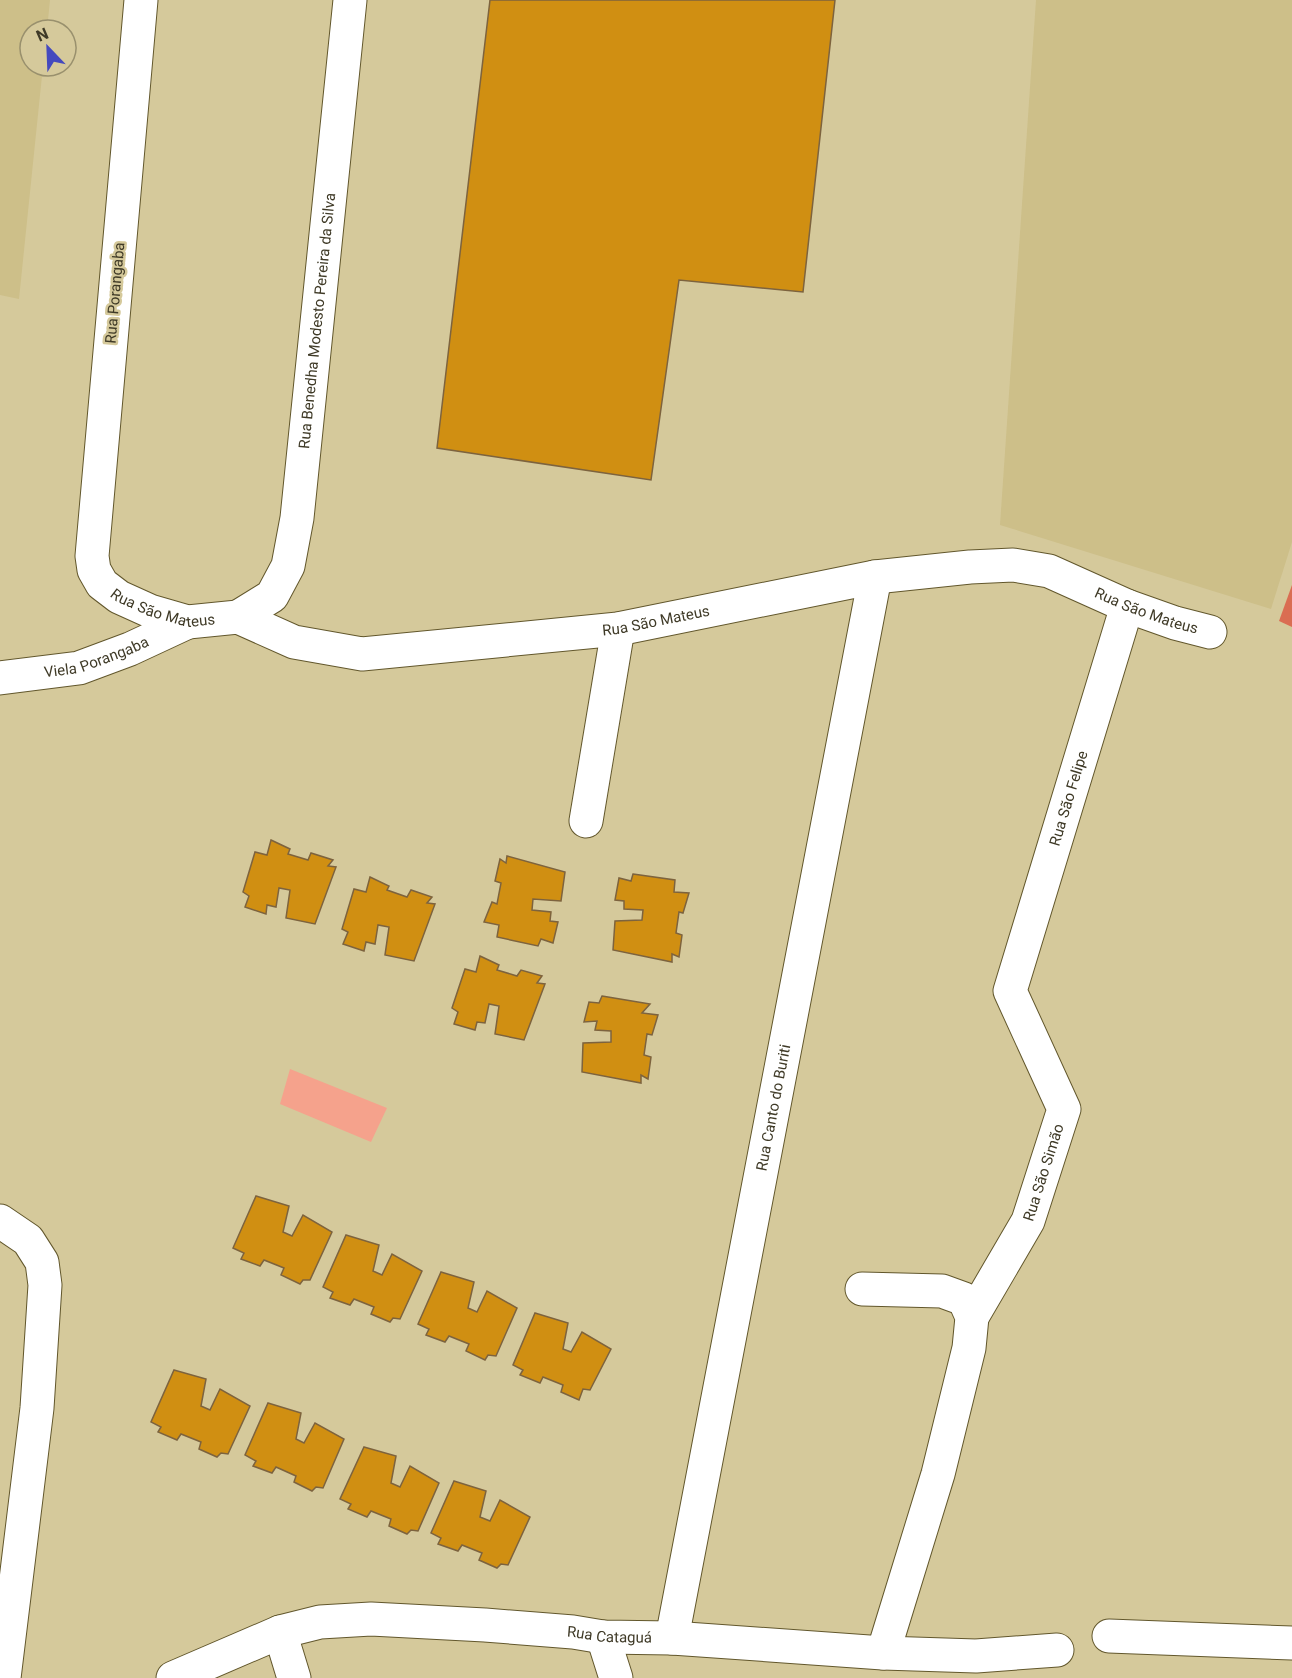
<svg xmlns="http://www.w3.org/2000/svg" width="1292" height="1678" viewBox="0 0 1292 1678" font-family="Roboto,sans-serif">
	<style>
		.built { fill: #cdbf89 }
		.green { fill: #f5a28c }
		.forest { fill: #da6d52 }
		.building { fill: #d08f12; stroke: #7d633e; stroke-width: 1.5 }
		.lines { fill: none; stroke-linecap: round; stroke-linejoin: round }
		.minor-casing { stroke: #62572c; stroke-width: 35 }
		.minor { stroke: #fff; stroke-width: 33 }
		.labels { text-anchor: middle; dominant-baseline: central; stroke-width: 5; stroke-linejoin: round; paint-order: stroke }
		.street-label { font-size: 15px; fill: #3f3a27; stroke: #d5c99b }
	</style>
	<rect width="100%" height="100%" fill="#d5c99b"/>
	<!-- built -->
	<g class="built">
		<path d="M0,0H50L47,30H30V66H43L19,299L0,295Z"/>
		<path d="M1036,0H1292V542L1271,609L1000,525Z"/>
	</g>
	<!-- green -->
	<path class="green" d="M290,1069L387,1108L371,1142L280,1104Z"/>
	<!-- forest -->
	<path class="forest" d="M1292,585V627L1279,621Z"/>
	<!-- building -->
	<g class="building">
		<path d="M490,0H835L803,292L679,280L651,480L437,448Z"/>
		<path d="M271,840L290,849L288,854L308,860L311,853L333,860L328,866L336,867L315,924L286,918L290,890L279,888L276,907L267,905L266,914L245,907L249,896L243,892L255,852L267,855Z"/>
		<path d="M507,856L565,872L561,901L533,899L532,910L551,912L550,921L558,922L553,943L541,939L538,946L497,937L499,925L484,922L492,902L497,904L501,883L495,881L500,859L506,863Z"/>
		<path d="M633,874L675,880L674,892L689,893L683,913L679,912L676,933L682,935L679,957L672,954V962L613,950L615,921L642,920L643,910L624,909V901L615,900L619,878L631,881Z"/>
		<path d="M370,877L389,886L387,890L407,897L411,890L432,897L427,903L435,904L414,961L385,955L389,927L378,925L375,944L366,942L364,951L343,944L348,932L342,929L354,889L366,892Z"/>
		<path d="M480,956L499,965L497,970L517,976L521,970L542,976L537,983L545,984L524,1040L495,1034L499,1006L489,1004L485,1023L477,1022L475,1030L454,1024L458,1012L452,1008L465,969L476,972Z"/>
		<path d="M602,996L650,1004L642,1013L658,1015L652,1035L647,1034L644,1055L651,1057L648,1079L641,1075V1083L582,1072L583,1043L611,1042V1031L595,1030L597,1021L584,1022L589,1002L599,1003Z"/>
		<path d="M256,1196L289,1206L283,1232L292,1236L303,1215L332,1232L310,1280H303L300,1284L281,1275L284,1268L264,1260L260,1266L241,1259L244,1253L233,1248Z"/>
		<path d="M346,1235L379,1245L373,1271L382,1275L392,1254L422,1271L400,1319L393,1318L390,1322L371,1314L374,1307L354,1299L350,1305L330,1298L333,1292L323,1287Z"/>
		<path d="M441,1272L474,1282L468,1308L477,1312L487,1291L517,1308L496,1356L488,1355L485,1360L466,1351L469,1344L449,1336L445,1342L426,1335L429,1329L418,1324Z"/>
		<path d="M535,1313L568,1323L563,1349L571,1352L582,1332L611,1349L590,1390L583,1389L579,1400L561,1392L563,1385L543,1377L540,1383L520,1375L523,1370L513,1365Z"/>
		<path d="M174,1370L206,1379L201,1406L210,1410L220,1389L250,1406L228,1454L221,1453L217,1457L199,1449L201,1442L181,1434L177,1440L158,1432L161,1427L151,1422Z"/>
		<path d="M268,1403L301,1413L296,1439L304,1443L315,1423L344,1439L323,1488L316,1487L312,1491L294,1482L296,1476L276,1467L272,1473L253,1466L256,1461L245,1455Z"/>
		<path d="M364,1447L396,1456L391,1483L400,1487L410,1466L439,1483L418,1531L411,1530L407,1534L389,1526L391,1519L371,1511L367,1517L348,1509L351,1504L340,1499Z"/>
		<path d="M454,1481L486,1491L480,1517L490,1521L500,1500L530,1517L508,1565L501,1564L497,1568L479,1560L482,1553L462,1545L458,1551L438,1544L441,1538L431,1533Z"/>
	</g>
	<g class="lines">
		<!-- minor casing -->
		<g class="minor-casing">
			<g id="minor">
				<path id="s1" d="M141,0L92,556L94,570L102,584L119,597L150,611L188,622L238,617L294,642L362,654L618,629L875,577L970,567L1013,565L1049,571L1127,606L1175,623L1210,632"/>
				<path id="s2" d="M238,617L272,596L288,566L297,518L350,0"/>
				<path id="s3" d="M0,678L79,668L130,649L188,622"/>
				<path d="M586,821L618,629"/>
				<path d="M0,1221L28,1240L42,1262L45,1285L37,1408L4,1678"/>
				<path d="M862,1289L942,1291L964,1299L972,1317L969,1348L938,1474L883,1653"/>
				<path id="s4" d="M972,1317L1028,1221L1064,1109L1010,991L1127,606"/>
				<path d="M280,1632L294,1678"/>
				<path d="M1109,1636L1292,1643"/>
				<path d="M603,1637L616,1678"/>
				<path id="s5" d="M672,1638L875,577"/>
				<path id="s6" d="M173,1678L280,1632L320,1622L371,1619L485,1625L573,1632L603,1637L672,1638L883,1653L976,1656L1057,1650"/>
			</g>
		</g>
		<!-- minor -->
		<use href="#minor" class="minor"/>
	</g>
	<g class="labels">
		<!-- street labels -->
		<g class="street-label">
			<text transform="translate(115 293) rotate(-85)">Rua Porangaba</text>
			<text stroke="none"><textPath href="#s2" startOffset="321">Rua Benedha Modesto Pereira da Silva</textPath></text>
			<text stroke="none"><textPath href="#s1" startOffset="656">Rua São Mateus</textPath></text>
			<text stroke="none"><textPath href="#s1" startOffset="1664">Rua São Mateus</textPath></text>
			<text stroke="none"><textPath href="#s1" startOffset="1160">Rua São Mateus</textPath></text>
			<text stroke="none"><textPath href="#s3" startOffset="99">Viela Porangaba</textPath></text>
			<text stroke="none"><textPath href="#s4" startOffset="560">Rua São Felipe</textPath></text>
			<text stroke="none"><textPath href="#s5" startOffset="540">Rua Canto do Buriti</textPath></text>
			<text stroke="none"><textPath href="#s4" startOffset="162">Rua São Simão</textPath></text>
			<text stroke="none"><textPath href="#s6" startOffset="448">Rua Cataguá</textPath></text>
		</g>
	</g>
	<!-- north arrow -->
	<g transform="translate(48 48) rotate(337)"><circle r="28" fill="#d5c99b" stroke="#99906d" stroke-width="1.5"/>
	<path d="M0-4.5L10 22L0 15L-10 22Z" fill="#4449be"/>
	<text y="-9" font-size="16" font-weight="bold" text-anchor="middle" fill="#3f3a27">N</text>
	</g>
</svg>
